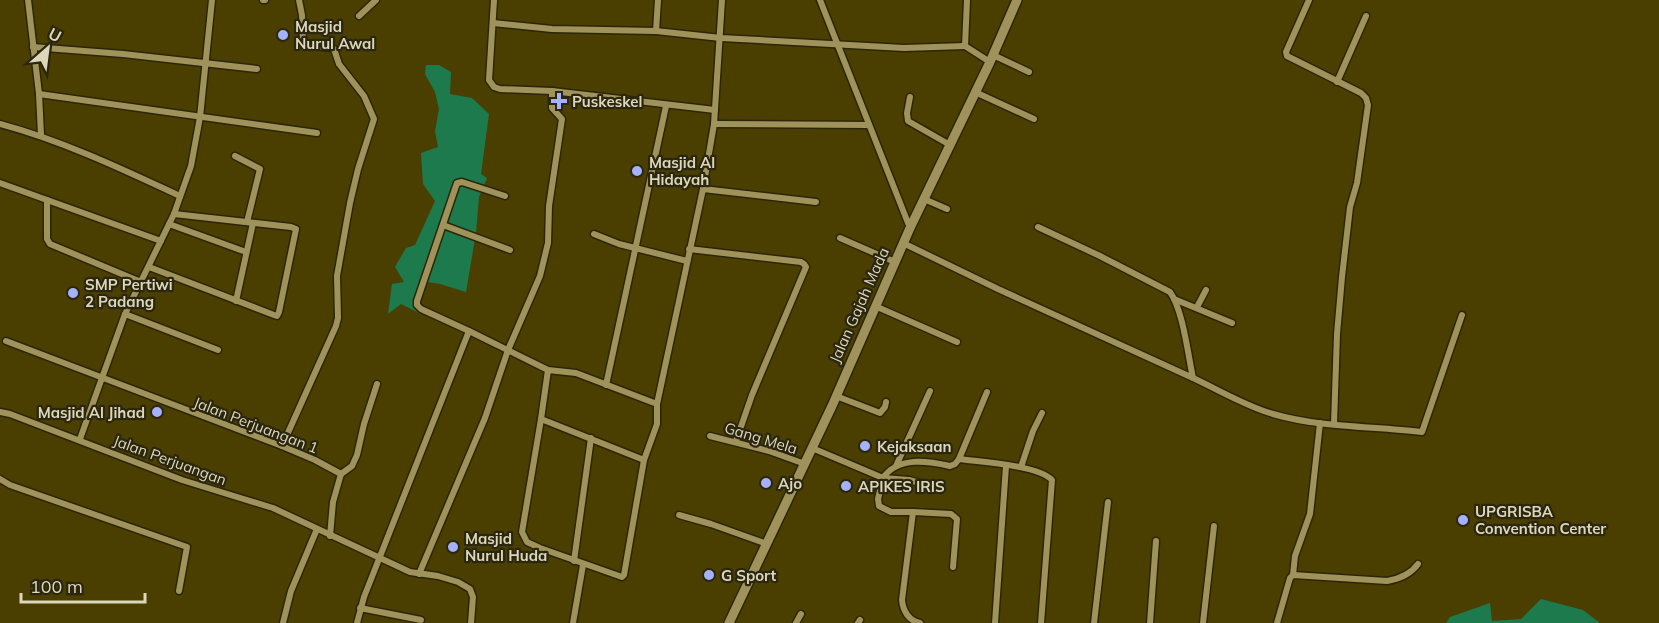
<svg xmlns="http://www.w3.org/2000/svg" width="1659" height="623" viewBox="0 0 1659 623" font-family="Mulish,sans-serif">
	<style>
		.green { fill: #1d7a4d }
		.lines { fill: none; stroke-linecap: round; stroke-linejoin: round }
		.street-casing { stroke: #2c2609; stroke-width: 9 }
		.secondary-casing { stroke: #2c2609; stroke-width: 12 }
		.street { stroke: #9f935b; stroke-width: 6 }
		.secondary { stroke: #9f935b; stroke-width: 9 }
		.poi-dot { fill: #a6b1fc; stroke: #2b260f; stroke-width: 2 }
		.labels { text-anchor: middle; dominant-baseline: central; stroke-width: 4.5; stroke-linejoin: round; paint-order: stroke }
		.poi-label { font-size: 15px; font-weight: bold; fill: #dcd6ba; stroke: #2b260f; text-anchor: start }
		.street-label { font-size: 15px; fill: #dcd6ba; stroke: #2b260f }
	</style>
	<rect width="100%" height="100%" fill="#4b3f00"/>
	<!-- green -->
	<g class="green">
		<path d="M426,65H439L451,72L450,94L472,98L489,114L481,174L487,178L479,197L476,233L466,292L440,284L428,282L421,298L419,313L401,304L388,314L392,284L404,282L395,267L406,248L415,245L435,201L423,184L421,153L438,147L435,131L439,109L435,92L425,74Z"/>
		<path d="M1541,599L1583,610L1600,623H1446L1450,617L1490,603L1492,621L1521,619Z"/>
	</g>
	<g class="lines">
		<!-- street casing -->
		<g class="street-casing">
			<g id="street">
				<path d="M28,0L39,94L41,135"/>
				<path d="M263,0H265"/>
				<path d="M494,0L489,80L494,87L500,89L552,91L715,110"/>
				<path d="M820,0L910,228"/>
				<path d="M967,0L965,46L990,62"/>
				<path d="M1309,0L1286,52L1287,56L1361,93L1366,98L1368,105L1357,183L1350,207L1342,277L1337,334L1334,424"/>
				<path d="M359,16L376,0"/>
				<path d="M493,23L552,29L656,31L721,38L904,48L965,46"/>
				<path d="M656,31L658,0"/>
				<path d="M33,47L123,54L257,69"/>
				<path d="M993,55L1029,72"/>
				<path d="M1337,82L1366,16"/>
				<path d="M975,92L1034,119"/>
				<path d="M39,94L317,133"/>
				<path d="M910,97L907,113L908,121L950,145"/>
				<path d="M0,124C63,141 122,169 180,196"/>
				<path d="M714,124L868,125"/>
				<path d="M235,156L260,169L247,222"/>
				<path d="M0,183L161,241"/>
				<path d="M703,189L816,202"/>
				<path d="M505,196L462,182L457,183L417,301V305L421,309L469,331L548,370L576,373L657,404V424L644,460L624,575L622,577L540,548L527,542L522,532L541,419L548,370"/>
				<path d="M924,199L947,209"/>
				<path d="M47,200V239L50,244L141,282"/>
				<path d="M169,224L246,252"/>
				<path d="M443,225L510,250"/>
				<path d="M594,234L619,244L687,261"/>
				<path d="M840,238L895,262"/>
				<path d="M903,243L998,289L1193,378C1188,355 1183,310 1170,292L1100,256L1038,227"/>
				<path d="M689,249L801,262L804,264L806,267L752,395L736,441"/>
				<path d="M149,267L274,315L277,316L279,312L296,229L291,227L174,214"/>
				<path d="M1174,299L1232,323"/>
				<path d="M236,301L253,223"/>
				<path d="M875,306L957,342"/>
				<path d="M1197,307L1206,290"/>
				<path d="M125,314L218,350"/>
				<path d="M6,341L282,446L315,460L341,474L333,502L330,536"/>
				<path d="M1193,378C1219,390 1245,406 1273,414C1321,428 1373,426 1422,432L1462,315"/>
				<path d="M606,385L666,106"/>
				<path d="M836,396L880,413L885,407L886,402"/>
				<path d="M657,404L703,189L714,124L722,0"/>
				<path d="M0,412L10,414L182,480L273,508L410,572L438,576L458,582L470,589L473,597L471,623"/>
				<path d="M541,419L644,460"/>
				<path d="M710,436L769,451L805,464"/>
				<path d="M80,439L125,314L174,214L191,166L200,117L212,0"/>
				<path d="M282,446L336,326L338,318L337,276L350,203L358,169L374,119L364,96L339,64L334,49C324,45 312,48 303,43L302,15L299,0"/>
				<path d="M812,448L883,478C898,456 928,461 950,466L955,464L959,459C980,462 1038,465 1052,480L1041,623"/>
				<path d="M959,459L987,392"/>
				<path d="M896,466L930,391"/>
				<path d="M1021,467L1033,431L1042,413"/>
				<path d="M341,474L352,466L357,455L364,424L377,384"/>
				<path d="M0,479L10,485L187,547L179,591"/>
				<path d="M913,512L951,514L957,519L953,567"/>
				<path d="M679,515L711,524L767,544"/>
				<path d="M574,561L591,438"/>
				<path d="M419,574L485,418L508,350L540,276L548,243L549,206L562,119L552,108V91"/>
				<path d="M1293,575L1295,556L1310,514L1320,423"/>
				<path d="M360,608L421,620"/>
				<path d="M283,623L291,591L317,529"/>
				<path d="M357,623L364,597L469,331"/>
				<path d="M573,623L583,565"/>
				<path d="M796,623L801,614"/>
				<path d="M858,623L860,620"/>
				<path d="M920,623C909,621 903,611 902,600L913,512H891L879,506L878,499L883,478L909,480L931,486"/>
				<path d="M995,623L1006,466"/>
				<path d="M1094,623L1108,502"/>
				<path d="M1150,623L1156,541"/>
				<path d="M1203,623L1214,526"/>
				<path d="M1277,623L1290,578L1293,575L1387,581C1399,579 1410,575 1418,564"/>
			</g>
		</g>
		<!-- secondary casing -->
		<g class="secondary-casing">
			<path id="secondary" d="M729,623L832,406L910,228L990,62L1017,0"/>
		</g>
		<!-- street -->
		<use href="#street" class="street"/>
		<!-- secondary -->
		<use href="#secondary" class="secondary"/>
	</g>
	<!-- markers -->
	<g class="poi-dot">
		<circle cx="283" cy="35" r="6"/>
		<path d="M556 92h6v6h6v6h-6v6h-6v-6h-6v-6h6z"/>
		<circle cx="637" cy="171" r="6"/>
		<circle cx="73" cy="293" r="6"/>
		<circle cx="157" cy="412" r="6"/>
		<circle cx="865" cy="446" r="6"/>
		<circle cx="766" cy="483" r="6"/>
		<circle cx="846" cy="486" r="6"/>
		<circle cx="1463" cy="520" r="6"/>
		<circle cx="453" cy="547" r="6"/>
		<circle cx="709" cy="575" r="6"/>
	</g>
	<g class="labels">
		<!-- poi labels -->
		<g class="poi-label">
			<text x="295" y="26">Masjid<tspan x="295" dy="17">Nurul Awal</tspan></text>
			<text x="572" y="101">Puskeskel</text>
			<text x="649" y="162">Masjid Al<tspan x="649" dy="17">Hidayah</tspan></text>
			<text x="85" y="284">SMP Pertiwi<tspan x="85" dy="17">2 Padang</tspan></text>
			<text x="145" y="412" text-anchor="end">Masjid Al Jihad</text>
			<text x="877" y="446">Kejaksaan</text>
			<text x="778" y="483">Ajo</text>
			<text x="858" y="486">APIKES IRIS</text>
			<text x="1475" y="511">UPGRISBA<tspan x="1475" dy="17">Convention Center</tspan></text>
			<text x="465" y="538">Masjid<tspan x="465" dy="17">Nurul Huda</tspan></text>
			<text x="721" y="575">G Sport</text>
		</g>
		<!-- street labels -->
		<g class="street-label">
			<text transform="translate(859 305) rotate(-66)">Jalan Gajah Mada</text>
			<text transform="translate(256 425) rotate(21)">Jalan Perjuangan 1</text>
			<text transform="translate(761 438) rotate(17)">Gang Mela</text>
			<text transform="translate(170 460) rotate(20)">Jalan Perjuangan</text>
		</g>
	</g>
	<!-- north arrow -->
	<g transform="translate(48 48) rotate(28)" stroke="#2b260f" stroke-width="4.5" paint-order="stroke">
	<path d="M0-4.5L10 22L0 15L-10 22Z" fill="#dcd6ba"/>
	<text y="-9" font-size="16" font-weight="bold" text-anchor="middle" fill="#dcd6ba">U</text>
	</g>
	<!-- scale -->
	<path d="M21 593v9h124v-9" fill="none" stroke="#dcd6ba" stroke-width="3"/>
	<text x="30" y="593" font-size="18" fill="#dcd6ba" stroke="#2b260f" stroke-width="4.5" paint-order="stroke">100 m</text>
</svg>
